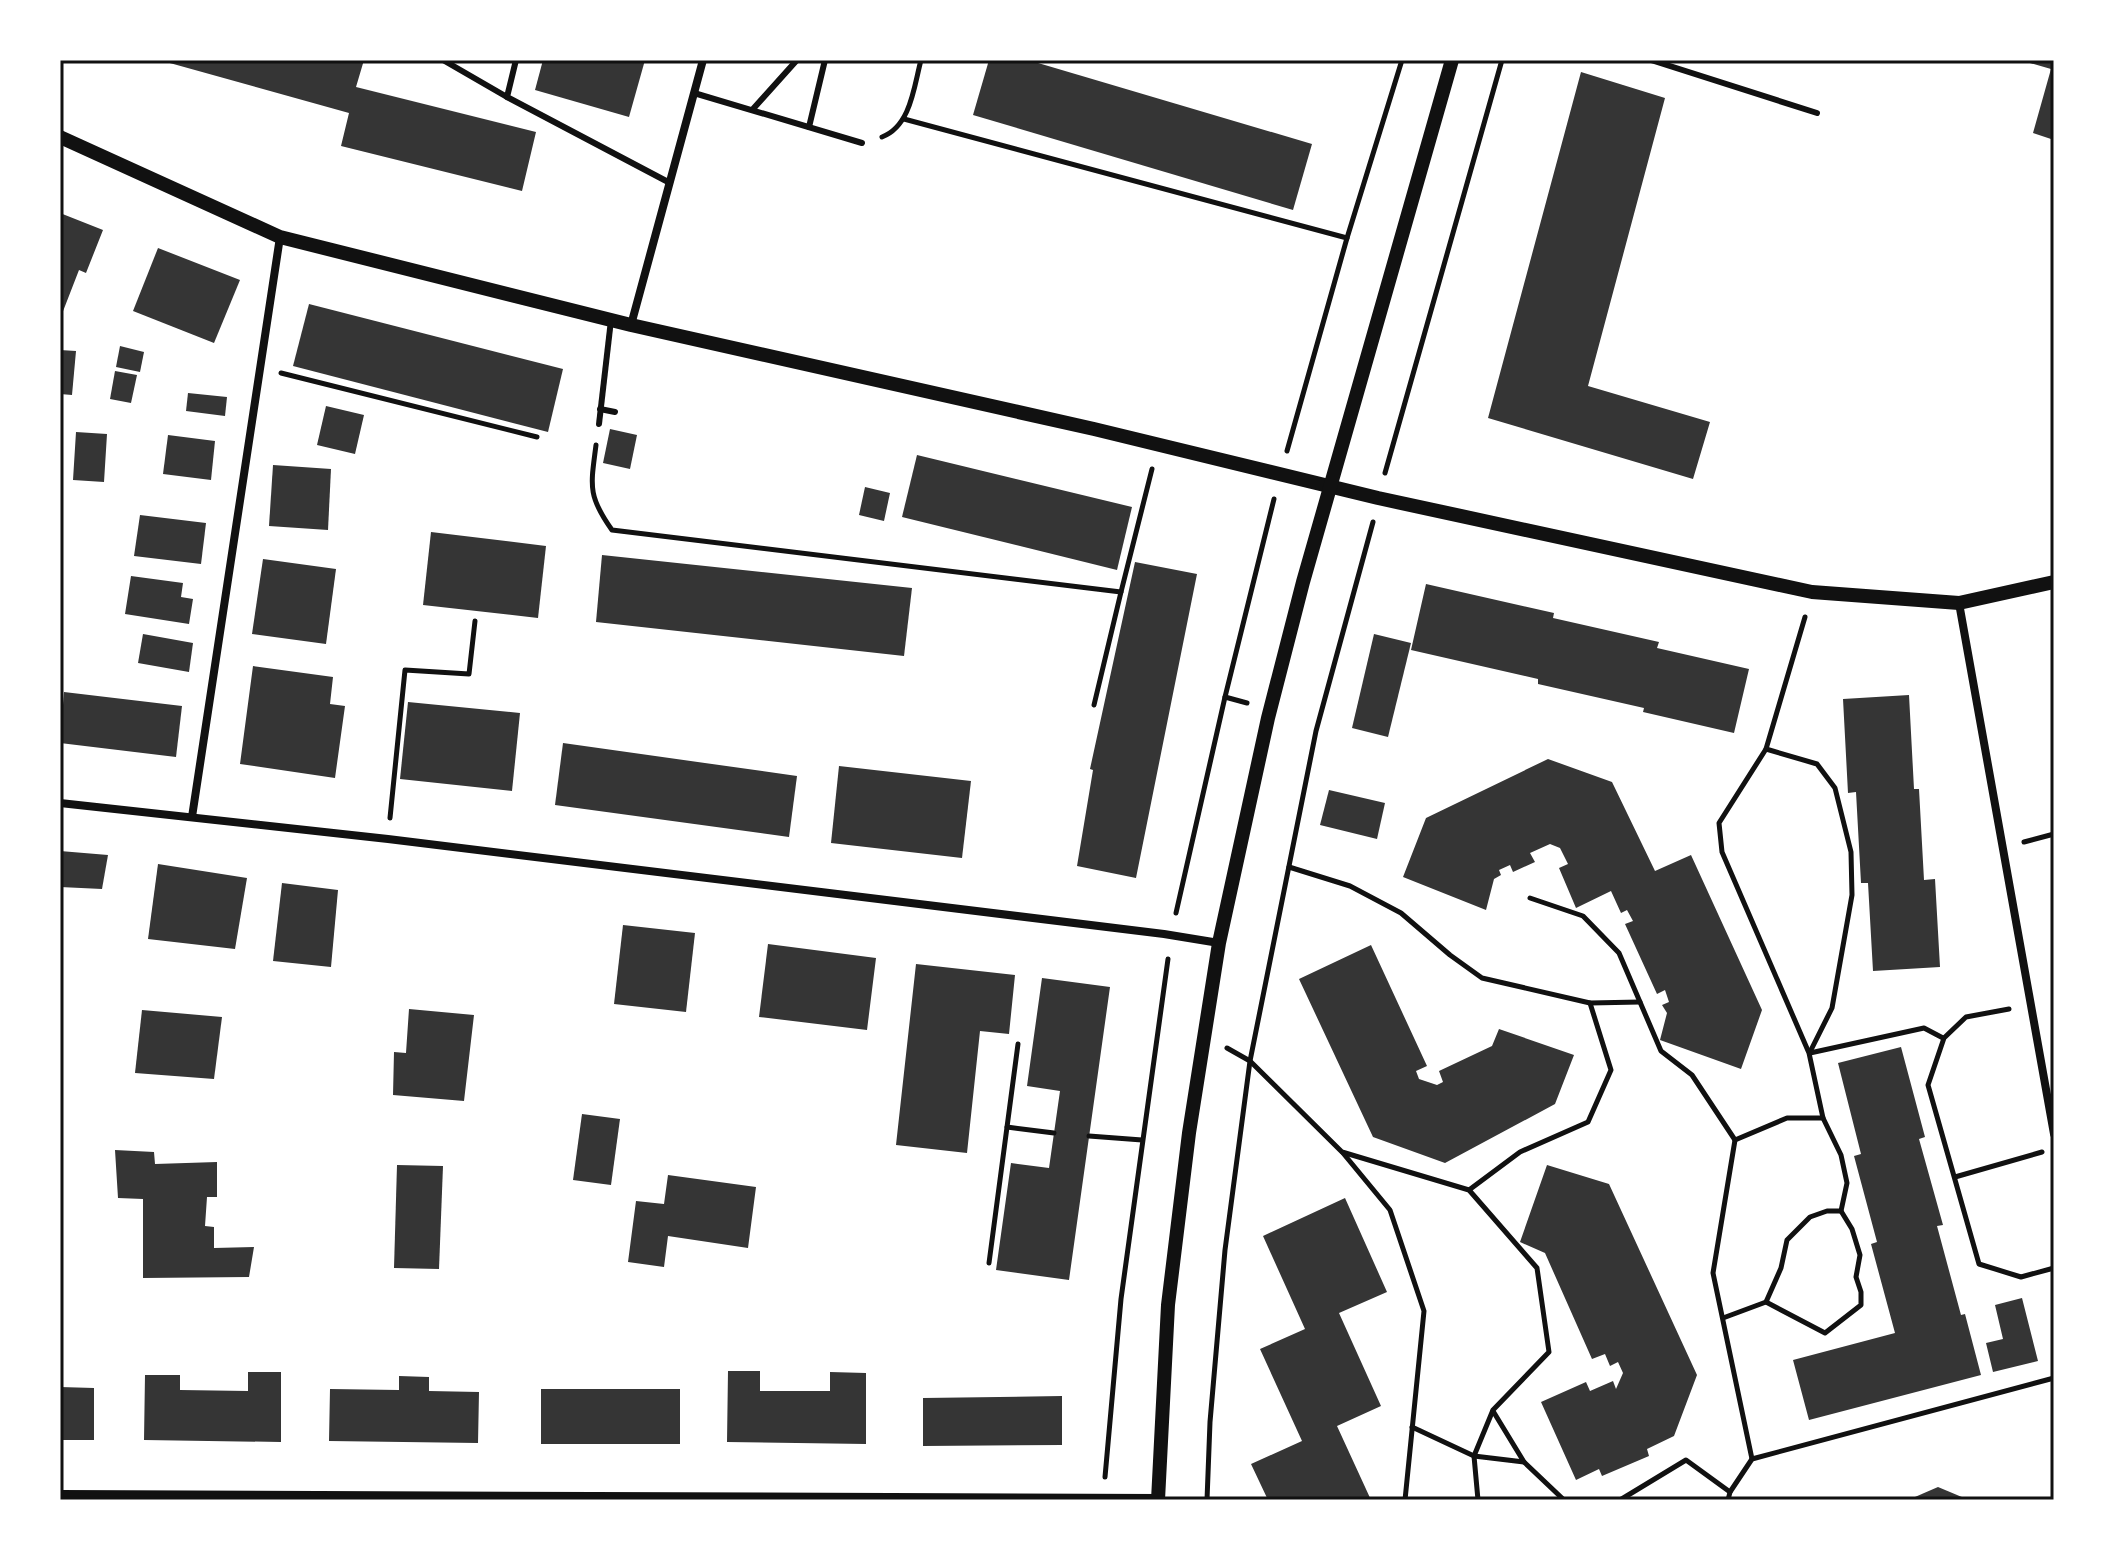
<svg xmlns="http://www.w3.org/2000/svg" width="2114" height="1560" viewBox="0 0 2114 1560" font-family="'Nunito Sans',sans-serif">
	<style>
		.building { fill: #353535 }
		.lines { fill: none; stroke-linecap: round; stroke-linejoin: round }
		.path { stroke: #111; stroke-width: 5 }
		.service { stroke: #111; stroke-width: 6 }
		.minor { stroke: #111; stroke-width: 8 }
		.tertiary { stroke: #111; stroke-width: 14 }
		.neatline { fill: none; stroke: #111; stroke-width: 3 }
	</style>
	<rect width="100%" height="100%" fill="#fff"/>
	<!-- building -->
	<g class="building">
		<path d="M159,60H364L356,87L536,132L522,191L341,146L349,113Z"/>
		<path d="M543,60H645L629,117L535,90Z"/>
		<path d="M989,60H1028L1312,144L1293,210L973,115Z"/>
		<path d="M2031,60H2054V140L2033,133L2051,69L2030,63Z"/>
		<path d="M1581,72L1665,98L1588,386L1710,422L1693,479L1488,418Z"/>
		<path d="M60,213L103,230L86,273L79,270L60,319Z"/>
		<path d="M158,248L240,280L214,343L133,311Z"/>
		<path d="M309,304L563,369L548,432L293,366Z"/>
		<path d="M120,346L144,352L140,372L116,367Z"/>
		<path d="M60,350L76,351L72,395L60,394Z"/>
		<path d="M115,371L137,375L131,403L110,399Z"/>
		<path d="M188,393L227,397L225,416L186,411Z"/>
		<path d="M326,406L364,415L355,454L317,445Z"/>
		<path d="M610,429L637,435L630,469L603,463Z"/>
		<path d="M76,432L107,434L104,482L73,480Z"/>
		<path d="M168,435L215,441L211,480L163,474Z"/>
		<path d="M917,455L1132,507L1117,570L902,517Z"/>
		<path d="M273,465L331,469L328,530L269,526Z"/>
		<path d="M865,487L890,493L884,521L859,515Z"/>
		<path d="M140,515L206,523L201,564L134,556Z"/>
		<path d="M431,532L546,546L538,618L423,605Z"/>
		<path d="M602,555L912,588L904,656L596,622Z"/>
		<path d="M263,559L336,569L326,644L252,634Z"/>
		<path d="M1135,562L1197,574L1136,878L1077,866L1093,770L1090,769Z"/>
		<path d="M131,576L183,583L181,597L193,599L189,624L125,614Z"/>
		<path d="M1426,584L1554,613L1553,618L1659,642L1657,648L1749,669L1734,733L1643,712L1644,708L1538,684V679L1411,650Z"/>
		<path d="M143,634L193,643L189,672L138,663Z"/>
		<path d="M1374,634L1411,643L1388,737L1352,728Z"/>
		<path d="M253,666L333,677L330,704L345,706L335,778L240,764Z"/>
		<path d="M64,692L182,706L176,757L60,743Z"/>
		<path d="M1909,695L1914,789H1919L1924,880L1935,879L1940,967L1873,971L1868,883H1861L1856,792L1848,793L1843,699Z"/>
		<path d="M408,702L520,713L512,791L400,779Z"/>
		<path d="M563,743L797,776L789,837L555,805Z"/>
		<path d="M1548,759L1612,782L1655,871L1691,855L1762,1010L1741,1069L1660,1040L1667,1013L1662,1005L1669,1002L1665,990L1657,994L1625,924L1633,921L1627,910L1621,913L1611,891L1576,908L1559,868L1568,864L1560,848L1550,844L1530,853L1535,862L1513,872L1510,865L1499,870L1501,875L1494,879L1486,910L1403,877L1426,818Z"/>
		<path d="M839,766L971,781L962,858L831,843Z"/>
		<path d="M1329,790L1385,803L1377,839L1320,825Z"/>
		<path d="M60,851L108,855L102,889L60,887Z"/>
		<path d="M158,864L247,878L235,949L148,939Z"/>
		<path d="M282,883L338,890L331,967L273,961Z"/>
		<path d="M623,925L695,933L686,1012L614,1004Z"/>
		<path d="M768,944L876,958L867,1030L759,1017Z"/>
		<path d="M1371,945L1427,1066L1416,1071L1419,1079L1437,1085L1443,1082L1439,1071L1492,1046L1499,1029L1574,1055L1555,1104L1445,1163L1373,1137L1299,979Z"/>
		<path d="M916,964L1015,975L1009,1034L980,1031L967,1153L896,1145Z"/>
		<path d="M1042,978L1110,987L1069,1280L996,1270L1011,1163L1049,1168L1060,1091L1027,1086Z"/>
		<path d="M409,1009L474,1015L464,1101L393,1095L394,1052L406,1053Z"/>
		<path d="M142,1010L222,1017L214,1079L135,1073Z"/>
		<path d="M1901,1047L1925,1137L1919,1139L1943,1225L1937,1226L1961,1315L1965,1314L1981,1375L1809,1420L1793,1360L1895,1333L1871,1244L1877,1242L1854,1156L1861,1154L1838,1063Z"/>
		<path d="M582,1114L620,1119L611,1185L573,1180Z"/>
		<path d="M115,1150L154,1152L155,1164L217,1162V1197H207L205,1226L214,1227V1248L254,1247L249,1277L143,1278V1199L118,1198Z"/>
		<path d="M397,1165L443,1166L439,1269L394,1268Z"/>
		<path d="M1547,1165L1609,1184L1697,1375L1674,1436L1647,1449L1649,1456L1602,1476L1599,1469L1576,1480L1541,1402L1586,1382L1590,1391L1613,1381L1616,1389L1623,1373L1618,1362L1610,1366L1605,1354L1592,1359L1545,1253L1520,1242Z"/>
		<path d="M668,1175L756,1187L748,1248L668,1236L664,1267L628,1262L636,1201L664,1204Z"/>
		<path d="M1345,1198L1387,1292L1339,1313L1381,1406L1337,1426L1371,1500H1268L1251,1464L1302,1441L1260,1349L1305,1329L1263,1236Z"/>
		<path d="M2022,1298L2038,1361L1993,1372L1986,1343L2003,1339L1995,1305Z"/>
		<path d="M728,1371H760V1391H830V1372L866,1373V1444L727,1442Z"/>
		<path d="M248,1372H281V1442L144,1440L145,1375H180V1390L248,1391Z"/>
		<path d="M399,1376L429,1377V1391L479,1392L478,1443L329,1441L330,1389L399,1390Z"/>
		<path d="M60,1387L94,1388V1440H60Z"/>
		<rect x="541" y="1389" width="139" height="55"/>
		<path d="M1062,1396V1445L923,1446V1398Z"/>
		<path d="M1938,1487L1969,1500H1908Z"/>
	</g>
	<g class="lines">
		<!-- path -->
		<g class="path">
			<path d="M904,119L1347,238"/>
			<path d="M882,137C911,126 914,86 921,60"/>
			<path d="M281,373L537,437"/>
			<path d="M596,445C591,485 587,495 612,530L1121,592L1094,705"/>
			<path d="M1287,451L1347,238L1402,60"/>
			<path d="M1385,473L1502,60"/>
			<path d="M1121,592L1152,469"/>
			<path d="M1225,697L1247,703"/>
			<path d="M1766,749L1817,764L1835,788L1851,852L1852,895L1832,1008L1810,1052"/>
			<path d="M390,818L405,670L469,674L475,621"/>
			<path d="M2024,842L2054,834"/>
			<path d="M1289,867L1350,886L1401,913L1450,955L1482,978L1590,1003L1640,1002"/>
			<path d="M1530,898L1583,916L1619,953L1661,1051L1692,1075L1735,1140"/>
			<path d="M1176,913L1225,697L1274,499"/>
			<path d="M2009,1009L1966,1017L1944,1038L1928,1085L1979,1264L2021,1277L2054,1268"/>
			<path d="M1227,1048L1250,1061L1342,1152L1469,1190L1537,1268L1549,1352L1493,1410L1474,1456L1478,1500"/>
			<path d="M1810,1053L1924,1028L1943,1038"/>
			<path d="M1007,1127L1054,1133"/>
			<path d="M1089,1136L1142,1140"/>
			<path d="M1343,1153L1390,1210L1424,1311L1405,1500"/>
			<path d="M1955,1177L2042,1152"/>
			<path d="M1469,1190L1520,1152L1588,1122L1611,1070L1590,1003"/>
			<path d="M989,1263L1018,1044"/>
			<path d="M1766,1302L1825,1333L1861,1305V1292L1856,1277L1860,1255L1852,1229L1841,1211"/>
			<path d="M1723,1318L1766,1302L1781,1268L1787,1240L1810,1217L1827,1211H1841L1847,1183L1841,1155L1823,1118L1809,1053L1722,852L1719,823L1766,749L1805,617"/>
			<path d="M1493,1411L1524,1462L1564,1500"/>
			<path d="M1412,1427L1474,1456L1524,1462"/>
			<path d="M1752,1459L1713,1273L1735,1140L1787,1118H1823"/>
			<path d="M1105,1477L1121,1299L1168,959"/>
			<path d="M1207,1500L1210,1422L1225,1250L1250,1061L1316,731L1373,522"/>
			<path d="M1620,1500L1686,1460L1730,1492"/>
			<path d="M1728,1500L1730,1492L1752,1459L2054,1378"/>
		</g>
		<!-- service -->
		<g class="service">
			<path d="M443,60L507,97"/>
			<path d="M516,60L507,97L670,183"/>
			<path d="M1651,60L1817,113"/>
			<path d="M694,93L862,143"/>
			<path d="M753,109L797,60"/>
			<path d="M809,127L825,60"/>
			<path d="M600,409L615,412"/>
			<path d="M599,424L611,320"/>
		</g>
		<!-- minor -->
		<g class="minor">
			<path d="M631,325L703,60"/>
			<path d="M1959,603L2054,1134"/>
			<path d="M60,803L388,839L1164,934L1219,943"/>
			<path d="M192,817L280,237"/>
			<path d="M60,1494L1158,1498"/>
		</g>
		<!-- tertiary -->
		<g class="tertiary">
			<path d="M60,137L280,237L631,325L1094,429L1378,498L1812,592L1959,603L2054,582"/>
			<path d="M1158,1500L1168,1305L1189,1133L1219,943L1268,718L1303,582L1452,60"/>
		</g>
	</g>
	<!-- border -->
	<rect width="2114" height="1560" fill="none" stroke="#ffffff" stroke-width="124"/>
	<rect x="62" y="62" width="1990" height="1436" class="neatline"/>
</svg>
